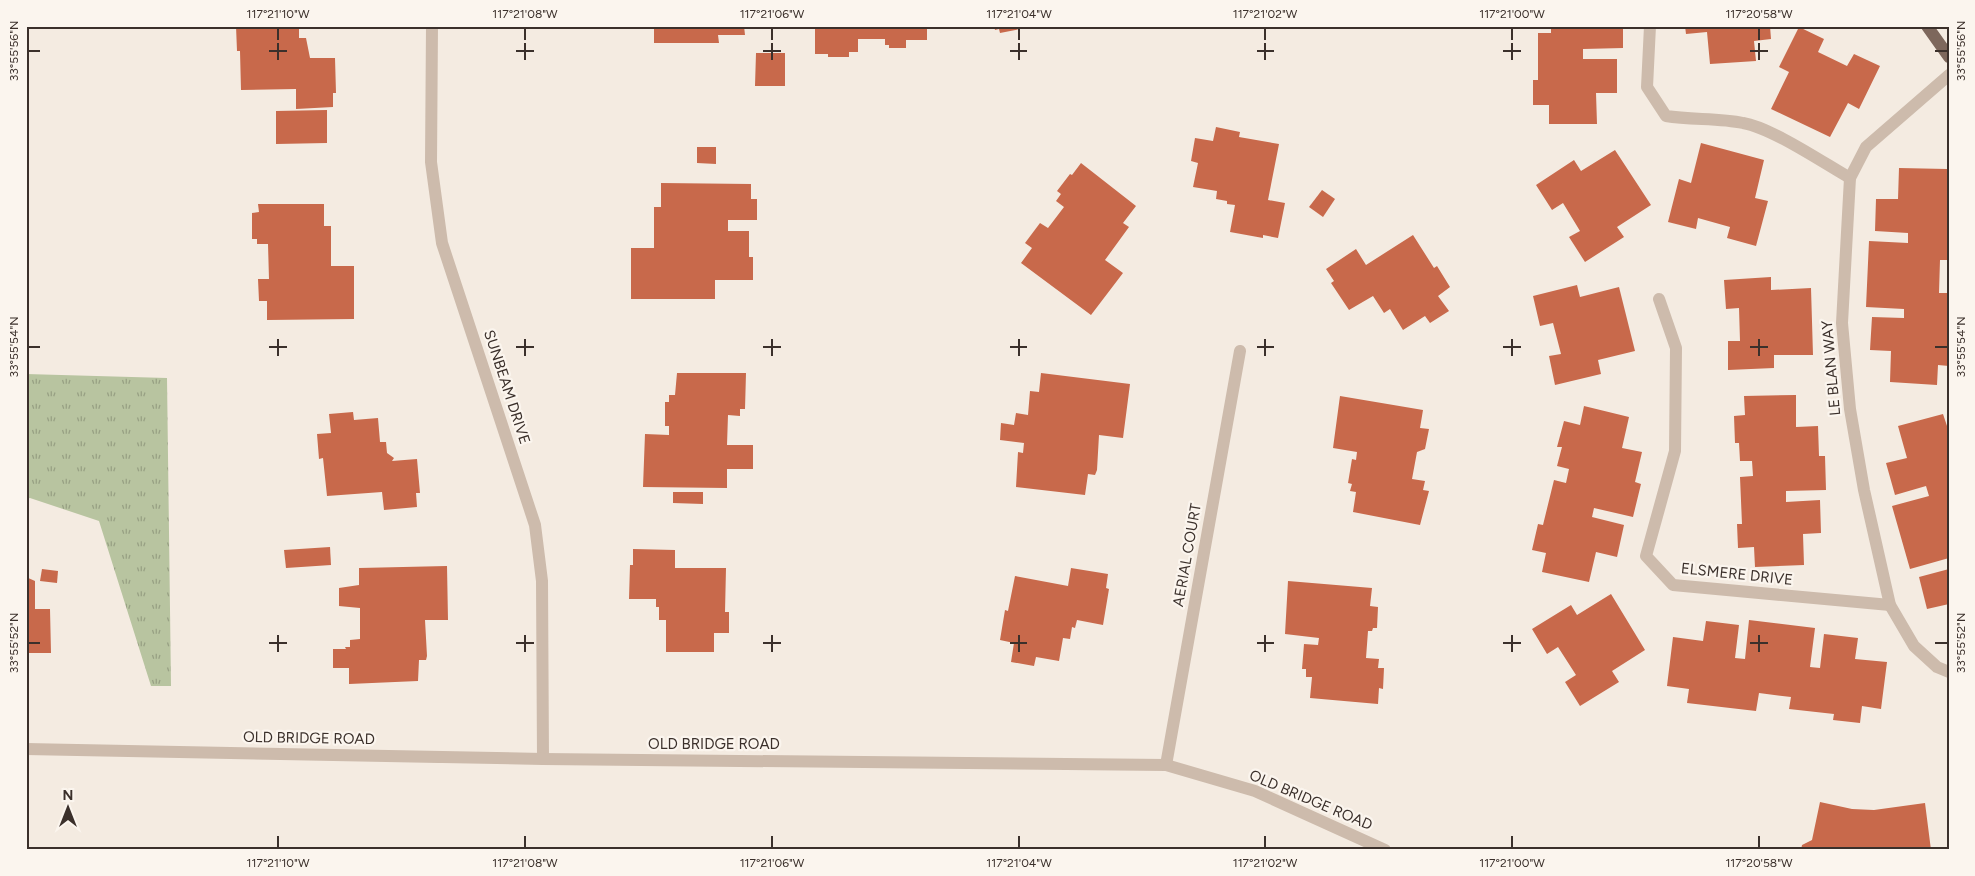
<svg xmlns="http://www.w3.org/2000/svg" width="1975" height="876" font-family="Figtree,sans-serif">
<defs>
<pattern id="grass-tufts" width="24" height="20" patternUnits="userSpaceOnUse" patternTransform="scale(1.25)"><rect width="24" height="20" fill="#b8c4a0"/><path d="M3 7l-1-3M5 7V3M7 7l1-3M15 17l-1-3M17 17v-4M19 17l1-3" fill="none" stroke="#97a083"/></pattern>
</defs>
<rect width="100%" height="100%" fill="#f4ebe1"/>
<path fill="url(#grass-tufts)" d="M26 374 167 378 171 686H151L99 521 30 498 26 499Z"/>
<g fill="#c8694b">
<path d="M236 26H299V38H306L310 58H335L336 93H333V107L296 109V89L241 90 240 51H237Z"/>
<path d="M654 26H744L745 35H718L719 43H654Z"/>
<path d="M815 26H927V40H906V48H889V45H885V39H858V52H849V57H828V54H815Z"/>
<path d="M994 26H1030V27L1000 33 999 29 995 30Z"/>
<path d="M1551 26H1623V48L1583 49V59H1617V93H1596L1597 124H1549V105H1533V80H1538V33H1551Z"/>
<path d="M1685 26H1770L1771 39 1754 41 1756 61 1710 64 1707 32 1686 34Z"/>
<path d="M1799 27 1824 39 1818 52 1847 66 1854 54 1880 66 1859 109 1848 103 1830 137 1771 109 1789 72 1779 67Z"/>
<path d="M756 53H785V86H755Z"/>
<path d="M327 110V143L276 144V111Z"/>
<path d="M1216 127 1240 132 1239 137 1279 144 1268 200 1285 203 1278 238 1263 235V238L1230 232 1235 205 1227 204V201L1216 199 1217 191 1193 187 1198 163 1191 161 1195 138 1213 141Z"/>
<path d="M1701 143 1764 160 1755 198 1768 201 1756 246 1727 238 1730 227 1698 218 1696 229 1668 222 1679 179 1691 183Z"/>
<path d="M697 147H716V164L697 163Z"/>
<path d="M1615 150 1651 205 1617 227 1624 237 1585 262 1569 237 1580 231 1563 203 1552 210 1536 185 1574 160 1581 171Z"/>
<path d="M1081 163 1136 206 1123 223 1129 227 1105 260 1123 273 1091 315 1021 263 1032 248 1025 243 1040 223 1048 228 1064 207 1056 201 1061 194 1057 191 1070 174 1072 175Z"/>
<path d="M1899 168 1947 169 1949 260H1940L1939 293H1949V366L1938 365 1937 385 1890 382 1891 351 1870 350 1872 317 1904 318V309L1866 307 1869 241 1908 243V233L1875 231 1876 199H1898Z"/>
<path d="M661 183 751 184V199H757V220H728V231H749V257H753V280H715V299H631V248H654V207H661Z"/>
<path d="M1322 190 1335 199 1323 217 1309 207Z"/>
<path d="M258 204H324V226H331V266H354V319L267 320V301H259L258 279H269L268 244H257V239H252V213L259 212Z"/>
<path d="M1413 235 1434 268 1437 266 1450 287 1438 296 1449 311 1430 323 1425 316 1403 330 1390 309 1384 313 1373 296 1349 310 1331 283 1334 281 1326 269 1356 249 1366 265Z"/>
<path d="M1771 277V290L1811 288 1813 355H1774V368L1728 370V341H1740L1739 308 1726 309 1724 280Z"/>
<path d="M1577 285 1580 297 1619 287 1635 351 1598 360 1601 374 1555 385 1549 356 1561 354 1553 323 1540 326 1533 296Z"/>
<path d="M677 373H746L745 409H740V416L728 415 727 445H753V469H727V488L643 487 645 434 669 435V426H665V402H669V395H675Z"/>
<path d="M1041 373 1130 384 1123 438 1099 435 1097 470 1095 475 1088 474 1085 495 1016 487 1018 452 1023 453 1024 443 1000 440 1001 423 1014 425 1016 413 1028 415 1030 391 1039 392Z"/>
<path d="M1796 395V427L1818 426 1819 456H1825L1826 490 1786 491V502L1820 500 1821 533 1803 534 1804 565 1755 567 1754 547 1738 548 1737 524H1742L1740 477 1753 476 1752 461H1740L1739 443H1735L1734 416 1745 415 1744 396Z"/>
<path d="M1340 396 1423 410 1420 428 1429 429 1425 449 1417 452 1412 479 1425 481 1423 490 1429 491 1420 525 1353 512 1356 492 1350 491 1352 484 1348 483 1352 459 1356 460 1357 452 1333 448Z"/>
<path d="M1584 406 1629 417 1622 448 1642 452 1635 482 1641 484 1633 517 1594 508 1592 517 1624 525 1617 557 1596 552 1589 582 1542 572 1546 553 1532 550 1538 524 1543 525 1554 480 1566 483 1569 469 1557 466 1562 447H1557L1564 421 1580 425Z"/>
<path d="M353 412 354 420 378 418 380 442H386L387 453 394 458 392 461 417 459 420 493H416L417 507 384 510 382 492 327 496 323 458 319 459 317 434 331 433 329 414Z"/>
<path d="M1943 414 1949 432V558L1910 569 1892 506 1929 496 1926 486 1895 495 1886 463 1907 458 1898 426Z"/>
<path d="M673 492H703V504L673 503Z"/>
<path d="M330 547 331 565 286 568 284 550Z"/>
<path d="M633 549 675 550V568H726L725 612H729V633H714V652H666V620H659V607H656V599H629L630 565H633Z"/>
<path d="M447 566 448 620H425L427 656 426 660H419L418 681 349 684V668H333V649H346L345 647H350V640L360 639V608L339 606V588L359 585V568Z"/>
<path d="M1071 568 1108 574 1106 588 1109 589 1103 625 1077 620 1075 628 1072 627 1070 639 1063 638 1059 661 1036 657 1034 666 1011 662 1014 643 1000 640 1005 610 1008 611 1015 576 1068 586Z"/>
<path d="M42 569 58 571 57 583 40 581Z"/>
<path d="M1949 569V604L1927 609 1919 577Z"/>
<path d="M26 577 35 581V609H50L51 653H26Z"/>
<path d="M1288 581 1372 588 1370 606 1378 607 1377 628H1373L1372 631H1368L1366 658 1379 659 1378 668H1384L1383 689 1379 688 1378 704 1310 698 1312 677H1306V669H1302L1304 644 1318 645 1319 638 1285 634Z"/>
<path d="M1611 594 1645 650 1612 671 1619 682 1580 706 1565 682 1576 675 1558 647 1547 654 1532 629 1571 605 1577 615Z"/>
<path d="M1749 620 1815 628 1810 667 1820 668 1824 634 1858 638 1855 659 1887 662 1881 709 1862 706 1860 723 1833 720 1834 714 1789 709 1791 697 1759 693 1756 711 1687 703 1689 689 1667 686 1673 637 1703 641 1706 621 1739 625 1735 658 1745 659Z"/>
<path d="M1820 802 1852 809 1874 810 1925 803 1931 850H1801L1802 845 1812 840Z"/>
</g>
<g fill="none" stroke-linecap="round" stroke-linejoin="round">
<g stroke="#cdbbac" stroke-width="12">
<path d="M432 26 431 162 442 243 535 525 542 581 543 759"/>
<path d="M1650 26 1647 87 1666 116C1691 120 1720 118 1743 123 1772 128 1822 162 1850 178"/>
<path d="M1949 75 1866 147 1850 178 1842 323 1850 409 1864 490 1890 605 1914 646 1937 667 1949 672"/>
<path d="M1659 299 1676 348 1675 451 1646 556 1673 585 1890 605"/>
<path d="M26 749 543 759 1166 765 1255 791 1385 850"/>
<path d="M1166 765 1240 351"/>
</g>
<path stroke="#7d675c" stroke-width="12" d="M1927 26 1949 57"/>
</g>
<path fill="none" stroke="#3b302b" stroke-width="2" d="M278 28V40M525 28V40M772 28V40M1019 28V40M1265 28V40M1512 28V40M1759 28V40M278 43V60M525 43V60M772 43V60M1019 43V60M1265 43V60M1512 43V60M1759 43V60M28 51H40M269 51H287M516 51H534M763 51H781M1010 51H1027M1257 51H1274M1503 51H1521M1750 51H1768M1935 51H1948M278 339V356M525 339V356M772 339V356M1019 339V356M1265 339V356M1512 339V356M1759 339V356M28 347H40M269 347H287M516 347H534M763 347H781M1010 347H1027M1257 347H1274M1503 347H1521M1750 347H1768M1935 347H1948M278 635V652M525 635V652M772 635V652M1019 635V652M1265 635V652M1512 635V652M1759 635V652M28 643H40M269 643H287M516 643H534M763 643H781M1010 643H1027M1257 643H1274M1503 643H1521M1750 643H1768M1935 643H1948M278 836V848M525 836V848M772 836V848M1019 836V848M1265 836V848M1512 836V848M1759 836V848"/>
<g text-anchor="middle" stroke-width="4.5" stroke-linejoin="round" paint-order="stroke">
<g font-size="15" fill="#3b302b" stroke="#fbf5ee">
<text transform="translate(1831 368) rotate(-95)" y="5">LE BLAN WAY</text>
<text transform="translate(507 387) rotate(72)" y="5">SUNBEAM DRIVE</text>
<text transform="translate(1187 555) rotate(-80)" y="5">AERIAL COURT</text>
<text transform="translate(1737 574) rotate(6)" y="5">ELSMERE DRIVE</text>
<text transform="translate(309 738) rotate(1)" y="5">OLD BRIDGE ROAD</text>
<text x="714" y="749">OLD BRIDGE ROAD</text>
<text transform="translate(1311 800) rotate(23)" y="5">OLD BRIDGE ROAD</text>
</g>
</g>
<rect width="1975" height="876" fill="none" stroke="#fbf5ee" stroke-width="55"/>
<g transform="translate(68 808)" stroke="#fbf5ee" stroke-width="4" paint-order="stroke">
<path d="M0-4L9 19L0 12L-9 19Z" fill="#3b302b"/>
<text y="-8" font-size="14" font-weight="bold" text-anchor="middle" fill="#3b302b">N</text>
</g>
<rect x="28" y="28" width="1920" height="820" fill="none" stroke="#3b302b" stroke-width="2"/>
<g font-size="12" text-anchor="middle" fill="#3b302b">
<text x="278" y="18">117°21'10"W</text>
<text x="525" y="18">117°21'08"W</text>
<text x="772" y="18">117°21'06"W</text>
<text x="1019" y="18">117°21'04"W</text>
<text x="1265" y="18">117°21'02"W</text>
<text x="1512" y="18">117°21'00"W</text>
<text x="1759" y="18">117°20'58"W</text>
<text transform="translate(14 51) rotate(-90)" y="4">33°55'56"N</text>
<text transform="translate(1961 51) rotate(-90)" y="4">33°55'56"N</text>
<text transform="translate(14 347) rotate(-90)" y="4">33°55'54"N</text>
<text transform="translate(1961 347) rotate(-90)" y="4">33°55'54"N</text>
<text transform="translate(14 643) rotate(-90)" y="4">33°55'52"N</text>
<text transform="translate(1961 643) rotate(-90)" y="4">33°55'52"N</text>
<text x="278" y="867">117°21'10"W</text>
<text x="525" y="867">117°21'08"W</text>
<text x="772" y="867">117°21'06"W</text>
<text x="1019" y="867">117°21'04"W</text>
<text x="1265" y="867">117°21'02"W</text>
<text x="1512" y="867">117°21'00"W</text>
<text x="1759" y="867">117°20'58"W</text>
</g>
</svg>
